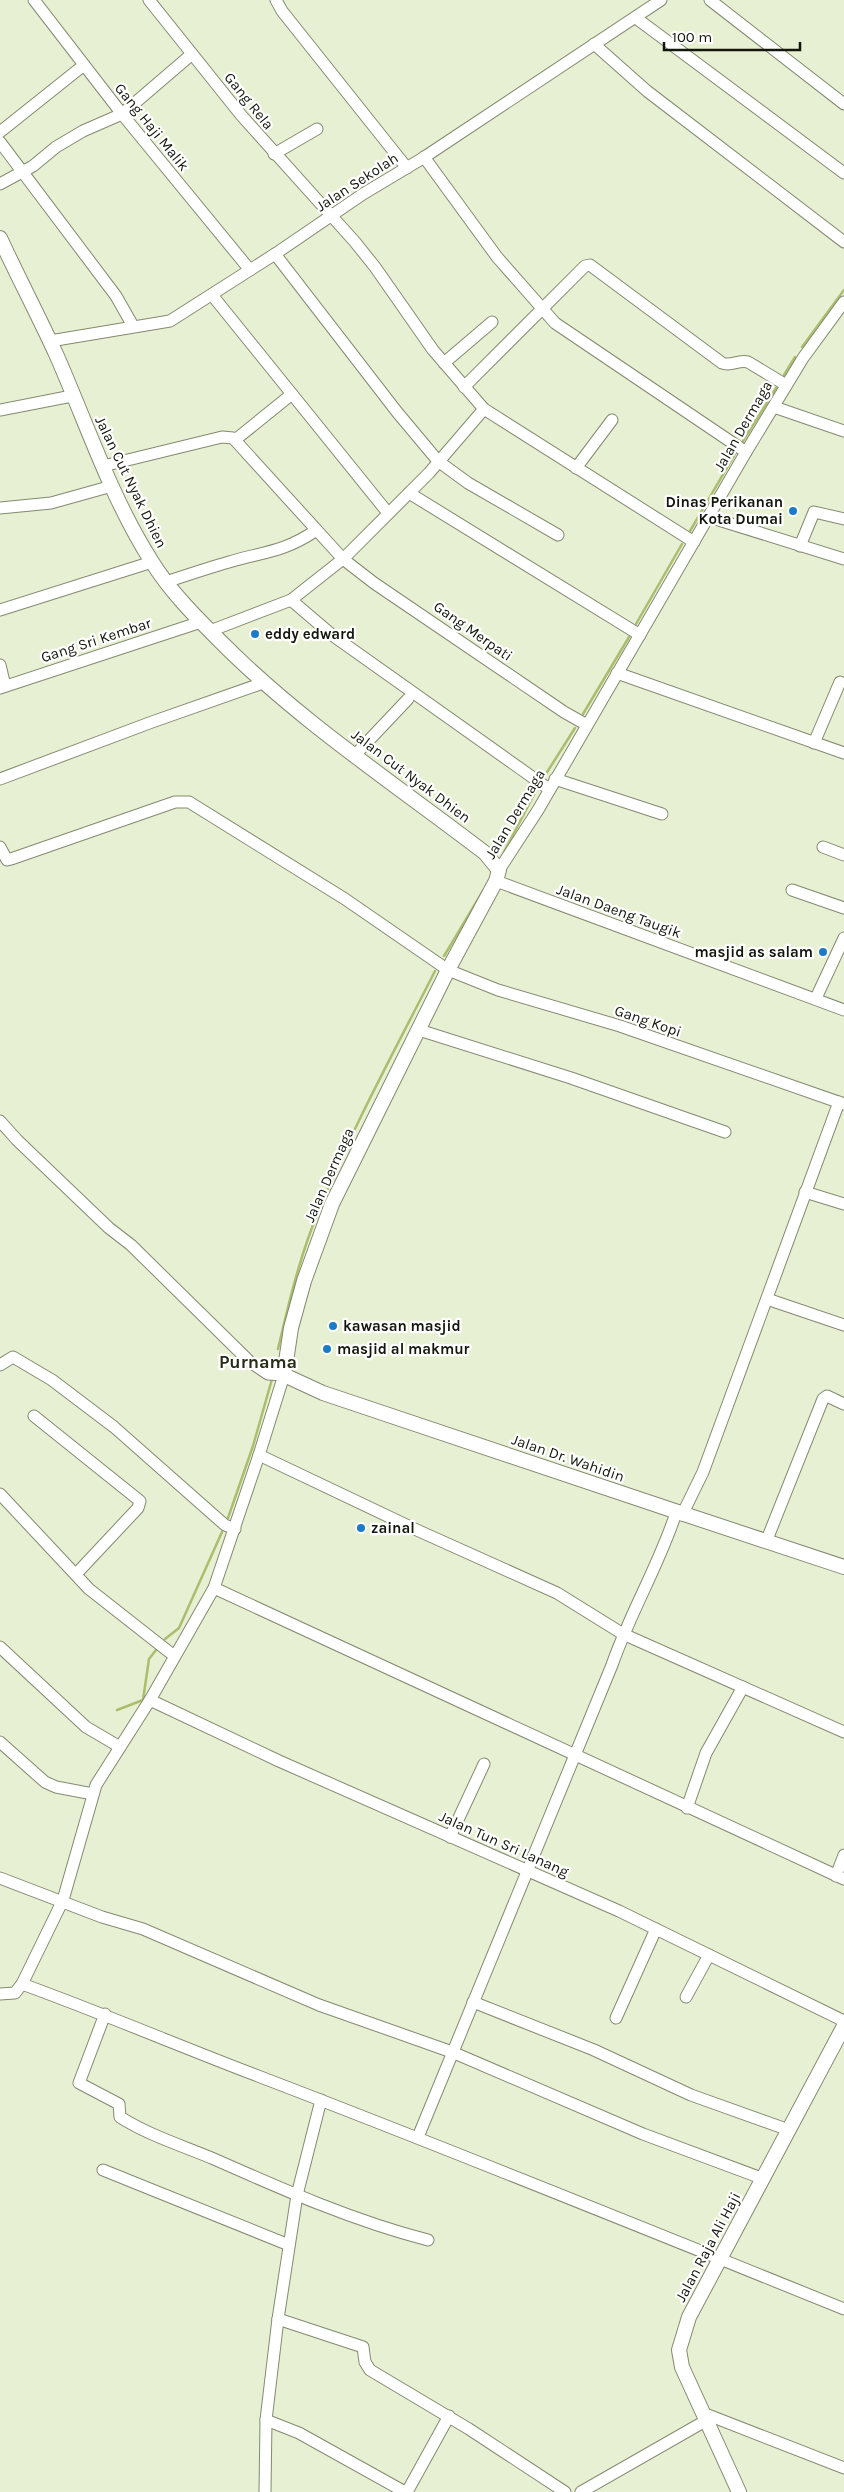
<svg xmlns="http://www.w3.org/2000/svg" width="844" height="2492" font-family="Karla,sans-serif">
<rect width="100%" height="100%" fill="#e8f0d3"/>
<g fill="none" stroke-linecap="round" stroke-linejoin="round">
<g stroke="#abbd6e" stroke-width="2.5">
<path d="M802 347 844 290"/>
<path d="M784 375 795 357"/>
<path d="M743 441 776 388"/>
<path d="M690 531 735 454"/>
<path d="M636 624 682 544"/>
<path d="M583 714 629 637"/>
<path d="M544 777 575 728"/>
<path d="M504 852 537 789"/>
<path d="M444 956 483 891"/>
<path d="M278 1349C289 1302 300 1255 319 1210 352 1128 395 1050 435 971"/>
<path d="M228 1518 253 1446 272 1379"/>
<path d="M165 1639 179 1628 222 1532"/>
<path d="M117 1710 143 1700 149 1659 156 1650"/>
</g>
<defs>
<g id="minor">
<path d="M34 0 122 114 250 270"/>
<path d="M149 0 241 115 355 242 375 267 433 350 484 409 694 542"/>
<path d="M276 0 282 11 407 168"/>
<path d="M710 0 844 104"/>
<path d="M636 18 844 173"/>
<path d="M594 44 647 91 844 242"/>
<path d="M0 132 84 65"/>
<path d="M0 142 116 296 133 326"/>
<path d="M274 154 317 129"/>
<path d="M424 157 497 257 555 323 746 452"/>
<path d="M0 184 33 166 56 147 83 131 122 114 192 54"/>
<path d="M275 254 397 412 438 461 468 483 558 535"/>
<path d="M212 295 388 513"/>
<path d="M50 341 170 321 275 254 363 194 423 158 661 0"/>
<path d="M444 363 492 322"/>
<path d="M464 387 585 266 590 265 722 363C732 367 738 359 748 362L786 385"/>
<path d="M774 407 844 431"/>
<path d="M0 410 72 396"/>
<path d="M235 440 292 394"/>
<path d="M103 466 222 437 233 438 343 559 374 583 564 712 587 725"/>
<path d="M576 468 612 420"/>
<path d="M409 493 640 635"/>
<path d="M0 508 51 503 112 486"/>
<path d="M709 517 844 559"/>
<path d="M800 546 814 512 844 519"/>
<path d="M166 582C187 575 208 568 229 562 263 552 284 552 315 531"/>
<path d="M291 600 332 635 549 789"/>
<path d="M0 610 152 562"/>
<path d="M210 631 291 600 343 559 429 473 484 409"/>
<path d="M0 665 5 686"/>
<path d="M617 673 844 753"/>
<path d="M0 688 201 622"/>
<path d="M814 743 840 682"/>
<path d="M355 755 408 699"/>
<path d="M0 779 152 722 263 683"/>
<path d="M555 779 662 814"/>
<path d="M0 847 7 860 11 859 175 802H189L345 899 448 970 498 990 620 1026 844 1104"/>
<path d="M823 847 844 855"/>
<path d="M499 870 538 810 746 452 803 358 844 302"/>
<path d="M496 881 844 1010"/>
<path d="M792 890 844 908"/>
<path d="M816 998 844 938"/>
<path d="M419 1030 571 1078 725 1132"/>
<path d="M0 1121 17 1140 109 1228 131 1245 250 1362 268 1374 284 1375 259 1455 214 1588 150 1700 96 1785 63 1900 22 1984 15 1993 0 1994"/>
<path d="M805 1192 844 1204"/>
<path d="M767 1299 844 1325"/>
<path d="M0 1365 13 1357 52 1380 114 1427 225 1525 235 1529"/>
<path d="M34 1416 140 1501 138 1508 77 1573"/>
<path d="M259 1455 419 1531 557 1593 623 1634 844 1732"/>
<path d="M0 1494 89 1589 173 1655"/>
<path d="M682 1515 703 1472 839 1102"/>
<path d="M766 1542 823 1399 827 1396 844 1404"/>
<path d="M214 1588 844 1879"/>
<path d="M0 1647 86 1727 120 1747"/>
<path d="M150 1700 279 1761 619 1911 844 2021"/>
<path d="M0 1742 45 1782 56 1787 93 1794"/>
<path d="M687 1808 706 1753 743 1687"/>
<path d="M450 1837 484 1764"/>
<path d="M836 1876 844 1855"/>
<path d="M0 1878 102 1917 143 1929 319 2005 452 2052 643 2134 764 2179"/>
<path d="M22 1984C102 2013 179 2046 258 2076 454 2151 649 2230 844 2309"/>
<path d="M686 1997 709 1955"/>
<path d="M473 2002 594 2050 691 2095 789 2130"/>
<path d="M105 2014 79 2083 119 2104 120 2117C148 2135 183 2146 214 2159 284 2190 354 2221 428 2240"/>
<path d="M616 2018 656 1929"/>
<path d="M418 2137 612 1665C630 1613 659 1565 676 1513"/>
<path d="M103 2170 289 2245"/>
<path d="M278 2319 363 2347 365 2362 370 2370 469 2429 565 2492"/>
<path d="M703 2413 844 2468"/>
<path d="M266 2420 299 2433 405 2492"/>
<path d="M265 2492 266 2420 278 2319 297 2195 321 2100"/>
<path d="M407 2492 449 2416"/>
<path d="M581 2492 707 2420"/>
</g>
<g id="major">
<path d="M0 238C18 277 38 315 56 354 87 424 111 498 152 562 170 591 194 615 218 639 298 720 395 784 485 853L499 870 496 881 448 970 332 1204 304 1281 291 1328 284 1375 323 1393C496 1451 670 1510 844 1567"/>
<path d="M739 2492 682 2367 679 2350 689 2317 844 2026"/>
</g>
</defs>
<use href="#minor" stroke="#838a70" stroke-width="13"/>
<use href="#major" stroke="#838a70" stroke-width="16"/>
<use href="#minor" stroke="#fff" stroke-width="11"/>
<use href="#major" stroke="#fff" stroke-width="14"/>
</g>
<g fill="#1a7cc8" stroke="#fff" stroke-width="2">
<circle cx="793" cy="511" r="5"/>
<circle cx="255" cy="634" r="5"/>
<circle cx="823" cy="952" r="5"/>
<circle cx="333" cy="1326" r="5"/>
<circle cx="327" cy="1349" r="5"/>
<circle cx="361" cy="1528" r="5"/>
</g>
<g text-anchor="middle" stroke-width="4.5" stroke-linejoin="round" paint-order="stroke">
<g font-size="15" fill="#13160b" stroke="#fff">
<text transform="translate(249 101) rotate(51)" y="5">Gang Rela</text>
<text transform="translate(152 127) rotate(51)" y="5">Gang Haji Malik</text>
<text transform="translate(357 182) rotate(-33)" y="5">Jalan Sekolah</text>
<text transform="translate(743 426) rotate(-60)" y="5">Jalan Dermaga</text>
<text transform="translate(131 482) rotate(64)" y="5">Jalan Cut Nyak Dhien</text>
<text transform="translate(473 631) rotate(35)" y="5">Gang Merpati</text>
<text transform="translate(96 640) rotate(-18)" y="5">Gang Sri Kembar</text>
<text transform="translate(411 776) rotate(37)" y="5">Jalan Cut Nyak Dhien</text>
<text transform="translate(515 814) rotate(-59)" y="5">Jalan Dermaga</text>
<text transform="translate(619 911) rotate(20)" y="5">Jalan Daeng Taugik</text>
<text transform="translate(648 1021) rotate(19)" y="5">Gang Kopi</text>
<text transform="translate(329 1175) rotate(-66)" y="5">Jalan Dermaga</text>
<text transform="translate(568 1458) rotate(19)" y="5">Jalan Dr. Wahidin</text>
<text transform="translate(504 1844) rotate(24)" y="5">Jalan Tun Sri Lanang</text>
<text transform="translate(708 2247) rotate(-62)" y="5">Jalan Raja Ali Haji</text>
</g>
<g font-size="15" font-weight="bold" fill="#13160b" stroke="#fff" text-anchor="start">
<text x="783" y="507" text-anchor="end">Dinas Perikanan<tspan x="783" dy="17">Kota Dumai</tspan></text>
<text x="265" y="639">eddy edward</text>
<text x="813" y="957" text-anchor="end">masjid as salam</text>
<text x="343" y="1331">kawasan masjid</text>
<text x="337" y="1354">masjid al makmur</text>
<text x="371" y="1533">zainal</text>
</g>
<g font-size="18" font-weight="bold" fill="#272c16" stroke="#fff">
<text x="258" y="1368">Purnama</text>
</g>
</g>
<path d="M664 42v8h136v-8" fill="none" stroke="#13160b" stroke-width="2.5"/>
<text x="672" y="42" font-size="15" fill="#13160b" stroke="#ffffff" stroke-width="4" paint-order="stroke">100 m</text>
</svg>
